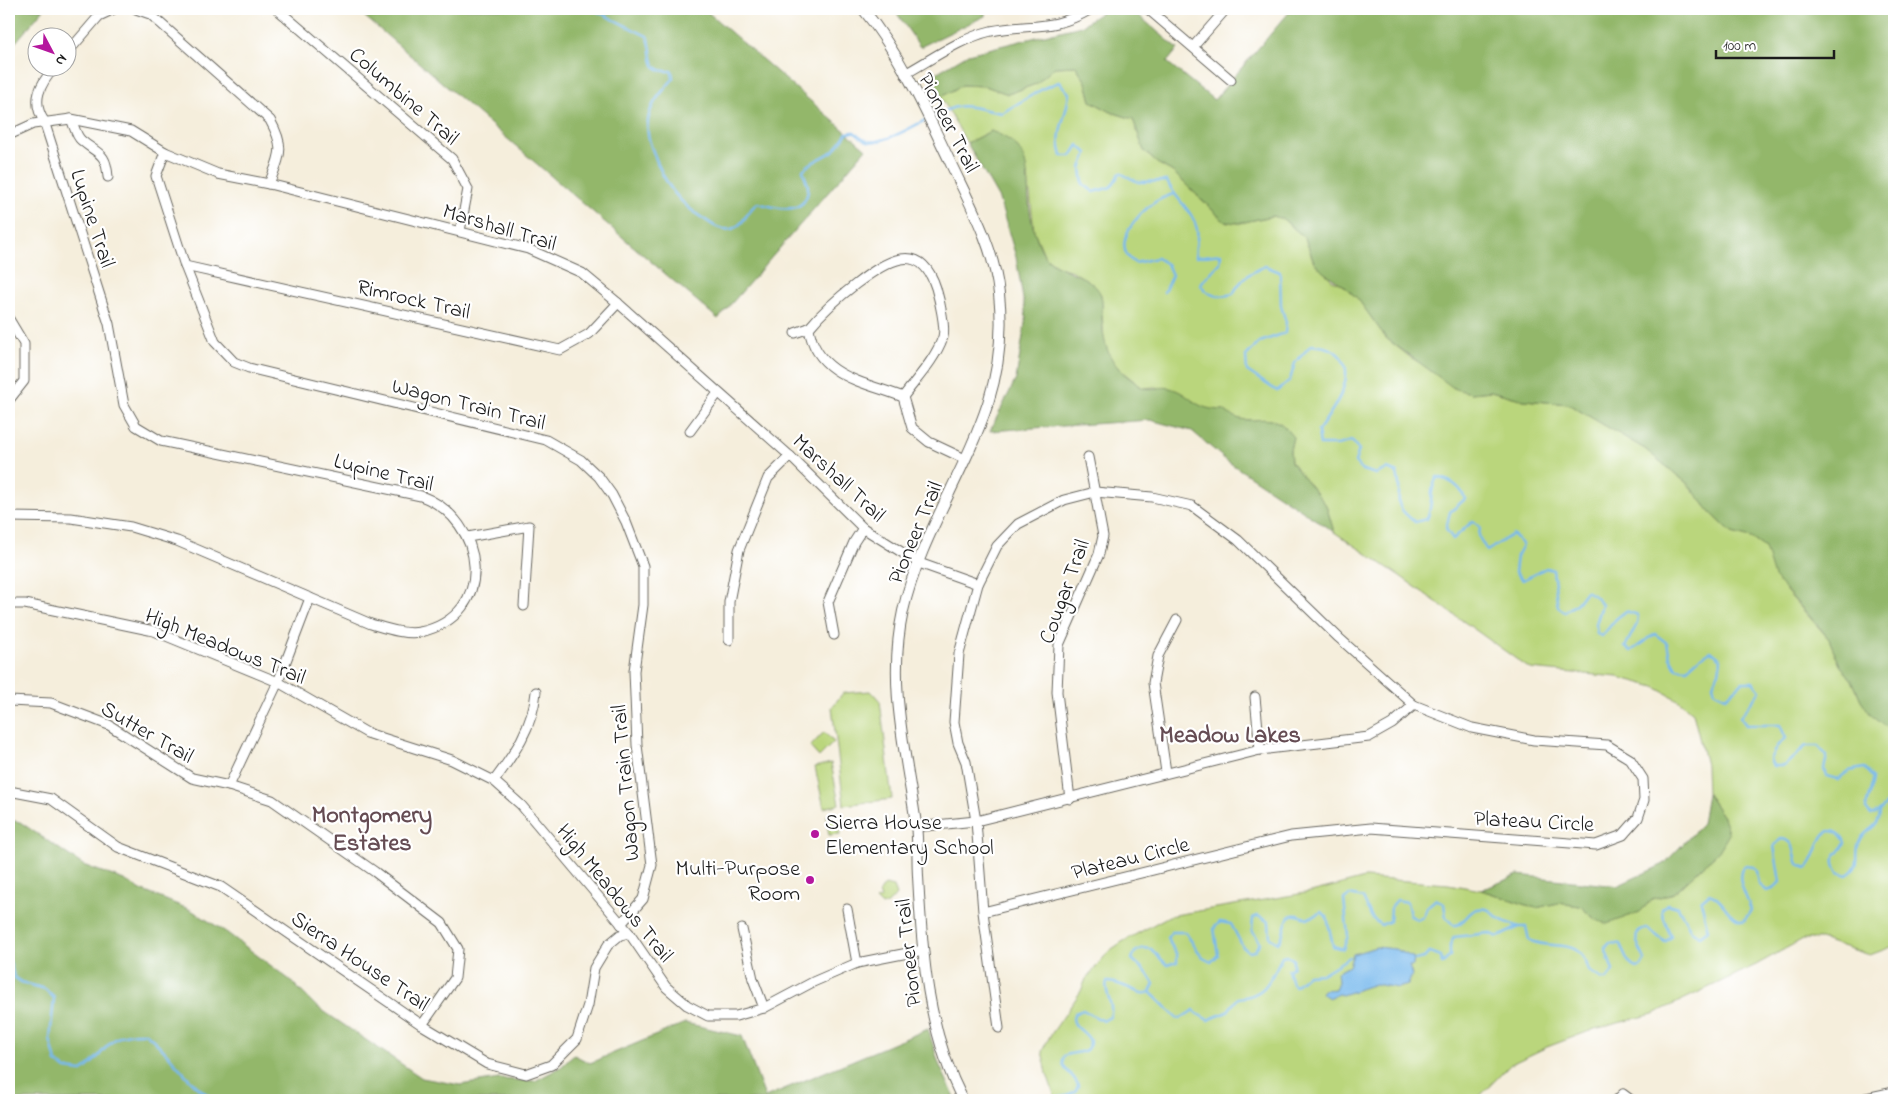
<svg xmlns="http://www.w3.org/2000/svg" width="1903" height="1109" font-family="'Indie Flower',sans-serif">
<rect width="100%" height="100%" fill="#fff"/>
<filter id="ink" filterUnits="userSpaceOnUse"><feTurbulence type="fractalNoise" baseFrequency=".02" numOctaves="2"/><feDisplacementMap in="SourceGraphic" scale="10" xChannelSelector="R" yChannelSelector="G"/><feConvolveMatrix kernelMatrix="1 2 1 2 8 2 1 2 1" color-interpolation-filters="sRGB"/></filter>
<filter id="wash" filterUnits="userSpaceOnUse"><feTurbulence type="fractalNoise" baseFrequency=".0096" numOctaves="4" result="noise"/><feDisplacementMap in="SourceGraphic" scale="20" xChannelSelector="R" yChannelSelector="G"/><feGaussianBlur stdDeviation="1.12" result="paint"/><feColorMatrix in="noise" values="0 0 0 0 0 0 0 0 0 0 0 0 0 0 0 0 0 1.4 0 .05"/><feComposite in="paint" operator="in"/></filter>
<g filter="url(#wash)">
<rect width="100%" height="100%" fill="#f5eedc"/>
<g fill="#bad67b" stroke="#6b794c">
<path d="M1076 66 1086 82 1091 101 1111 112 1133 119 1144 151 1157 163 1173 172 1225 222 1240 223 1272 216 1283 219 1305 238 1314 262 1332 280 1343 285 1358 299 1386 338 1410 357 1471 393 1491 391 1524 400 1568 404 1645 449 1688 484 1711 513 1732 533 1751 538 1765 548 1786 591 1829 639 1840 665 1852 680 1861 700 1885 726H1894V946L1870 955 1820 939H1803L1756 965 1653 1014 1595 1029 1547 1047 1511 1064 1476 1100H1056L1047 1074 1042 1051 1050 1036 1081 991 1086 979 1109 951 1122 942 1169 916 1311 892 1365 878 1448 884 1481 890 1536 908 1558 903 1580 906 1596 920 1640 912 1652 899 1674 893 1719 851 1723 817 1707 794 1706 765 1693 713 1678 700 1655 687 1618 677 1530 669 1400 576 1334 532 1326 505 1291 462 1290 450 1293 437 1272 421 1234 419 1224 410H1211L1198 406 1181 393 1155 387 1143 388 1120 370 1110 359 1104 344 1101 295 1093 285 1073 271 1059 267 1045 257 1034 231 1028 176 991 131 967 143 941 97 962 85 985 86 1008 94 1036 84 1055 67Z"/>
<path d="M871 691 880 701 892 799 844 805 832 707 843 693Z"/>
<path d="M824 732 834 742 819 757 810 747Z"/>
<path d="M831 763 839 804 824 808 815 767Z"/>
<path d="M837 815 840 834 829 835 826 816Z"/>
<path d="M885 885 893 887 896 895 888 904 882 906 876 900 881 898 879 893Z"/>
</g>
<g fill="#93b76b" stroke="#586a44">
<path d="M9 9H44L9 50Z"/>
<path d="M356 9H704L866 149 718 319Z"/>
<path d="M894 9H985V16L920 47Z"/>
<path d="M1106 9H1131L1178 49 1167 62 1214 100 1292 9H1894V726H1885L1871 715 1861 700 1852 680 1840 665 1829 639 1820 628 1774 577 1765 548 1751 538 1732 533 1711 513 1688 484 1645 449 1568 404 1524 400 1491 391 1471 393 1455 389 1386 338 1358 299 1343 285 1323 272 1314 262 1305 238 1283 219 1272 216 1240 223 1225 222 1173 172 1157 163 1144 151 1133 119 1111 112 1091 101 1086 82 1076 66 1055 67 1036 84 1008 94 985 86 962 85 941 97 931 76 968 54 1081 26Z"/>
<path d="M991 131C1035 147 1025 173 1030 211 1032 225 1036 238 1042 251 1053 274 1090 270 1101 295 1103 301 1102 311 1102 318 1103 343 1108 361 1128 377 1133 380 1139 387 1144 388 1152 390 1162 386 1170 388 1194 395 1192 410 1224 410 1246 429 1259 413 1280 423 1285 426 1289 433 1293 437L1290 450 1291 462 1326 505 1334 532 1227 461 1192 431 1150 420 990 431 1016 379 1026 317 1016 257 999 199 967 143Z"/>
<path d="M1707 794 1723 817 1729 834 1719 851 1674 893 1652 899 1640 912 1607 924 1596 920 1580 906 1558 903 1536 908 1481 890 1518 875 1617 886 1664 864 1702 824Z"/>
<path d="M9 820 20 822 83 865 124 880 143 891 191 910 226 932 290 980 316 1006 422 1078 460 1085 499 1079 535 1081 561 1067 574 1055 590 1063 685 1023 742 1036 765 1097 928 1029 939 1064 956 1100H9Z"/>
</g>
<path fill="#78b9ed" stroke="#4a6a84" d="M1376 947 1395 949 1414 958 1413 966H1409L1412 975 1408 985 1398 988 1375 984 1342 995 1338 994 1329 998 1321 993 1323 990 1335 989 1338 982 1337 972 1349 966 1353 954Z"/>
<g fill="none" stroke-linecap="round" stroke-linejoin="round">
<g stroke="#78b9ed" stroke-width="2.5">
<path d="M592 9 647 36C656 52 644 73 672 71L673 79C662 92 650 103 648 121 646 133 650 144 654 154 665 185 679 204 707 221 714 226 722 231 732 229 745 225 747 209 758 203 775 208 805 217 808 190 809 183 804 177 803 170 812 160 825 158 834 150 840 145 842 138 847 133L854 132C858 135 863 139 868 141 882 145 914 126 927 119"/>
<path d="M932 117C965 99 968 108 1002 113L1044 88 1059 82 1069 93C1067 118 1054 131 1062 156H1071L1078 145 1087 153 1081 168 1083 184 1094 192 1111 187 1120 173 1138 182 1167 181C1174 198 1193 210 1197 229 1199 238 1194 247 1196 257L1221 254 1220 263 1200 284C1210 297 1217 298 1233 294 1241 279 1249 273 1265 266L1280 272 1281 306 1286 322 1285 333 1260 342 1246 356 1247 371 1277 391 1290 380 1295 363 1311 345C1317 346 1326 346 1331 349 1365 368 1333 410 1318 431L1320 445H1338L1352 441 1359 450 1355 462 1362 470 1376 474 1387 469 1397 473C1405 499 1387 501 1415 522L1427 519C1434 502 1428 493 1437 477 1450 480 1461 486 1465 499L1450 512 1446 529 1453 539 1473 521 1480 527 1479 537 1487 551 1513 534 1523 545 1517 556 1515 572 1523 580 1546 568 1553 570 1558 607 1565 612 1577 603 1586 591 1596 597 1602 605 1596 624 1597 634 1602 636 1616 619 1626 611 1638 615 1637 624 1625 647 1631 651 1655 634 1667 643 1670 657 1676 668 1687 669 1699 658 1711 651 1721 659 1719 672 1713 684 1715 692 1726 697 1743 682H1753L1760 691 1740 717 1746 725H1780L1786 738 1777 746 1770 759 1773 766H1784L1806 746H1818L1827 756 1824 769 1826 776 1838 779 1849 771 1864 768 1873 778C1872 789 1867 798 1866 809L1871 815 1880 811 1894 795"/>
<path d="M1164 292 1172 275 1167 264 1157 258 1135 263C1109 246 1137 214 1155 202 1160 199 1167 196 1173 194"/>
<path d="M9 959 14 977 21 982 45 989 54 998 50 1039 56 1062 66 1069 82 1071C109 1053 104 1032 145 1033 172 1053 186 1084 216 1100"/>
<path d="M1415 960 1424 958 1430 952 1441 956 1442 964 1450 956V945L1454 937 1489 933 1498 937 1519 927H1526L1529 940C1554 952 1579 934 1589 971L1602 979H1607L1613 971 1605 948 1610 943 1620 944 1628 961 1636 968 1641 967 1645 960C1642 950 1626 932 1647 928L1665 942 1671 937 1662 913V909L1667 904 1678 907 1691 931 1700 936 1708 930 1701 901 1709 894C1724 898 1728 920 1744 921L1751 910C1747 896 1734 878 1744 866L1754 867 1757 871 1759 884 1767 891 1773 889 1780 882 1774 846 1781 839C1797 840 1793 854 1798 864L1807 868C1819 858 1818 822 1838 833 1842 836 1844 838 1845 843 1840 855 1827 857 1838 872L1847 875C1863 865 1854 855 1859 843 1864 828 1879 831 1880 811"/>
<path d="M1150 992 1177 1018H1181L1194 1010 1196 1013 1208 1020 1227 1012 1238 998C1267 996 1270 979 1282 957L1287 956 1293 959V967L1288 970 1292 984 1295 986 1308 975 1322 974 1350 957"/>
<path d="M1018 1100C1037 1097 1058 1102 1075 1092L1078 1086C1076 1074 1058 1070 1064 1056 1071 1052 1082 1054 1087 1049 1100 1034 1065 1029 1075 1013L1083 1010 1103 1021 1110 1017C1115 1003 1103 993 1107 982 1123 981 1140 998 1150 992L1154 984 1147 973 1132 959 1135 952 1143 948 1151 949 1167 965 1177 962V955L1167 938 1172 932H1185L1203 958 1211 962 1218 955 1214 928 1220 922 1231 924 1243 947 1249 952 1254 951 1260 943 1252 930 1253 918 1258 916 1269 922 1270 938 1278 943C1289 932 1280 904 1307 919L1322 912 1327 917 1333 946 1343 949 1348 936 1344 899 1350 895 1363 898 1372 918 1381 925 1390 921 1391 907 1397 900 1407 902 1410 915 1417 920 1423 917 1427 907 1436 899 1444 904 1446 917 1453 925C1466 927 1467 905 1486 909 1492 910 1493 915 1498 918 1504 922 1512 924 1519 927"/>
</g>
</g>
</g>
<g filter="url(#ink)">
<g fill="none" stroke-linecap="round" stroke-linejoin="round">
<defs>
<g id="minor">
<path d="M136 9 150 14 270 120C286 149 280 155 269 184"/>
<path d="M277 9 452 159 468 189 460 231"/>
<path d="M1148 9 1231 80"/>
<path d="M1193 47 1226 9"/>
<path d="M68 52 99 16 114 9"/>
<path d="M905 74C932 59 961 38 991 31 1031 23 1052 32 1091 9"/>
<path d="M71 119C74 125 76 136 81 140 98 155 106 151 108 177"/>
<path d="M9 135 33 124 71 119 131 131 165 152 218 174 269 184 528 249 582 273 618 303 790 456 863 528 919 563 978 584"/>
<path d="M165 152 156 176 185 266 215 342 234 362 249 368 546 440 581 460 599 477 612 495 626 522 643 566V605L634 671 637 745 652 865 643 899 621 924"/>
<path d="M185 266 560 350 589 334 618 303"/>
<path d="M9 319 24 344V381L9 400"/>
<path d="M795 333 809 328"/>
<path d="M903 397C864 382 816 376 809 328 823 311 839 297 856 284 885 262 920 238 936 288 939 298 946 328 943 337 935 360 917 378 903 397L912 428 929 442 965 459"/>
<path d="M690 431 718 393"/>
<path d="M9 517 71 518 131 527 177 541 371 624C385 628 405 635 420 632 498 615 486 520 421 496L161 441 136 426 124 405 109 324 44 121C31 101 40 84 54 68"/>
<path d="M468 537 529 526 524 606"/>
<path d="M9 604H25L154 631 278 682 367 733 452 760 494 781 521 805 629 933 666 987 687 1005 708 1016H736L764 1008 813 982 857 963 923 950"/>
<path d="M834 635 828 602 854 542 863 528"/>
<path d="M729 640V602L739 550 768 478 790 456"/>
<path d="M1255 697 1260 750"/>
<path d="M9 701 51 703 109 725 192 778 229 786 272 800 375 872 442 923 458 949 455 978 422 1025"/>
<path d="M1166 772 1153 683 1158 656 1177 620"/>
<path d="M494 781C514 754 533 727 536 692"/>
<path d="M229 786 278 682 310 598"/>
<path d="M9 791 51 799 118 847 221 887 422 1025 487 1064 526 1074 551 1065 577 1039 588 1005 594 968 608 945 620 935 629 933"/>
<path d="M1070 799 1057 692 1059 645 1099 554 1103 536 1088 457"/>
<path d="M916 827 976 821 1260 750 1369 737 1392 724 1414 705"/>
<path d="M847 909 857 963"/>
<path d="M983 912 1291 836 1371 828 1596 845 1623 835 1638 818 1644 800 1643 779 1630 759 1607 745 1534 740 1472 728 1414 705 1339 638 1238 540 1192 506 1152 497 1095 492 1064 500 1018 524 997 546 978 584 959 654 954 722 958 743 966 762 976 821 983 912 999 1028"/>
<path d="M742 929 753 979 764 1008"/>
<path d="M1617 1100 1623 1094 1631 1100"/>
<path d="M1857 1100 1894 1092"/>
</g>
<path id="major" d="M863 9C900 54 926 111 951 164 971 206 994 247 999 294 1003 330 999 368 988 403 965 473 919 539 903 611 887 683 906 753 916 824 918 841 917 858 918 876 922 954 927 1030 963 1100"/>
</defs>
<use href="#minor" stroke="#68665f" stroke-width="11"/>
<use href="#major" stroke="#68665f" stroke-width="12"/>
<use href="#minor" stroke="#fff" stroke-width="9"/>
<use href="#major" stroke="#fff" stroke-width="10"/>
</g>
</g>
<g fill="#b5179e" stroke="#fff" stroke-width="2">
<circle cx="815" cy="834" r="5"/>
<circle cx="810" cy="880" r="5"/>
</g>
<g text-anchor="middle" stroke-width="4.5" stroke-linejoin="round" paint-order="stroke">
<g font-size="22" fill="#1c1c1c" stroke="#fff">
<text transform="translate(405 95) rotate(41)" y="8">Columbine Trail</text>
<text transform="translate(950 122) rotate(63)" y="8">Pioneer Trail</text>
<text transform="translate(94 218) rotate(72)" y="8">Lupine Trail</text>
<text transform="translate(500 226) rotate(17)" y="8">Marshall Trail</text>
<text transform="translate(414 298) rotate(13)" y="8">Rimrock Trail</text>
<text transform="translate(469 403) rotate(14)" y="8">Wagon Train Trail</text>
<text transform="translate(384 471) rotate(14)" y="8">Lupine Trail</text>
<text transform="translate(840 477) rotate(43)" y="8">Marshall Trail</text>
<text transform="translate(914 532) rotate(-67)" y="8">Pioneer Trail</text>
<text transform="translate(1063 591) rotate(-70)" y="8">Cougar Trail</text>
<text transform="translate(226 645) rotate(22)" y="8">High Meadows Trail</text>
<text transform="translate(148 731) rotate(30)" y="8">Sutter Trail</text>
<text transform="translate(624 783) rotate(-95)" y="8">Wagon Train Trail</text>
<text transform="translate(1534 820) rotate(3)" y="8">Plateau Circle</text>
<text transform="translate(1130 857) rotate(-14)" y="8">Plateau Circle</text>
<text transform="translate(616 892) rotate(51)" y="8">High Meadows Trail</text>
<text transform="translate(907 953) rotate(-96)" y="8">Pioneer Trail</text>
<text transform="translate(361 960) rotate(34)" y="8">Sierra House Trail</text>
</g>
<g font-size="22" fill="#1c1c1c" stroke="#fff" text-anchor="start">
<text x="825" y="829">Sierra House<tspan x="825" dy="25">Elementary School</tspan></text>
<text x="800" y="875" text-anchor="end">Multi-Purpose<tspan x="800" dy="25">Room</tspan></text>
</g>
<g font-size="24" font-weight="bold" fill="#654c53" stroke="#fff">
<text x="1230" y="742">Meadow Lakes</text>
<text x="372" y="822">Montgomery<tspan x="372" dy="28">Estates</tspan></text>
</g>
</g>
<rect width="1903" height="1109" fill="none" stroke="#fff" stroke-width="30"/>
<g transform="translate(52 52) rotate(131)"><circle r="24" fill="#ffffff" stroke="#a4a4a4"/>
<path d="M0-4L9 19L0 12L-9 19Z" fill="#b5179e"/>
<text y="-8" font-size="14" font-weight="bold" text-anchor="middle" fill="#1c1c1c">N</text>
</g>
<path d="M1716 50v8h118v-8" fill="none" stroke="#1c1c1c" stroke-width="2.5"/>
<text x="1723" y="50" font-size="15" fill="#1c1c1c" stroke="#ffffff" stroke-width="4" paint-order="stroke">100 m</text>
</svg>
